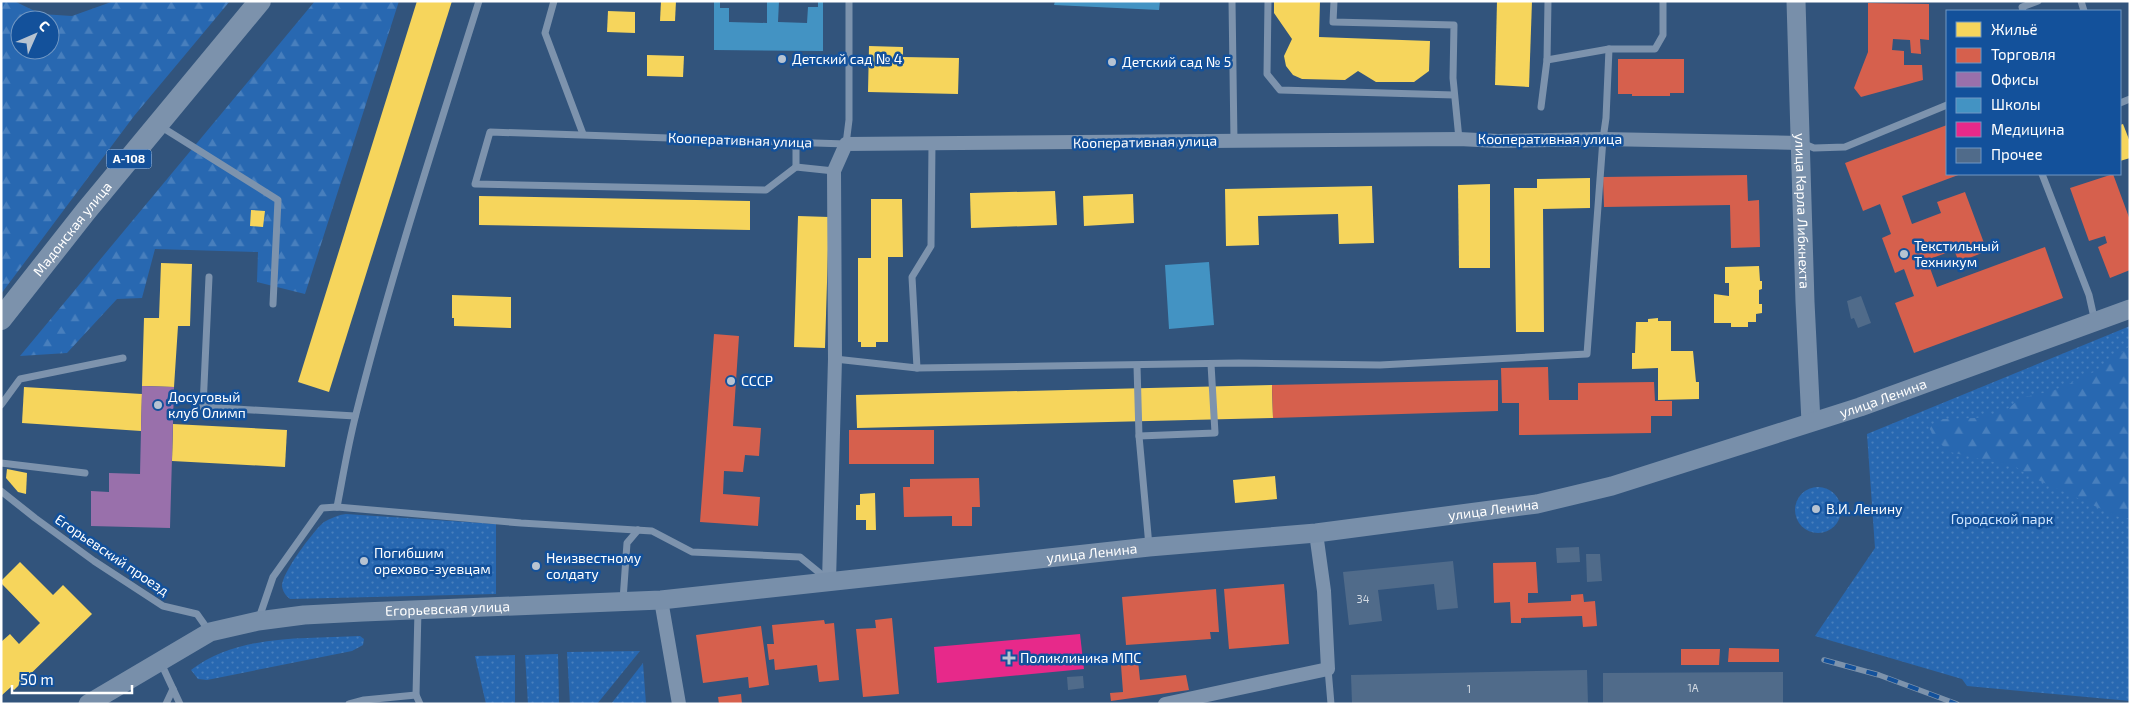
<svg xmlns="http://www.w3.org/2000/svg" width="2131" height="705" font-family="'Exo 2',sans-serif">
<defs>
<pattern id="grass-dots" width="8" height="8" patternUnits="userSpaceOnUse" patternTransform="scale(1.25)"><rect width="8" height="8" fill="#2868b1"/><path d="M2 2h.1M6 6h.1" fill="none" stroke="#487fbd" stroke-width="1.8" stroke-linecap="round"/></pattern>
<pattern id="forest-firs" width="22" height="20" patternUnits="userSpaceOnUse" patternTransform="scale(1.25)"><rect width="22" height="20" fill="#2868b1"/><path d="M5 1l3.5 6h-7zM16 11l3.5 6h-7z" fill="#487fbd"/></pattern>
</defs>
<rect width="100%" height="100%" fill="#32547c"/>
<g fill="url(#grass-dots)">
<path d="M2130 326V701L1967 686 1962 679 1815 636 1875 548 1867 434Z"/>
<circle cx="1818" cy="510" r="23"/>
<path d="M346 514 496 524V594L290 599C286 596 283 592 282 586 281 574 314 530 324 522 331 518 338 515 346 514Z"/>
<path d="M360 636 364 639 363 645 352 651 207 680 198 679 191 670C239 634 303 639 360 636Z"/>
<path d="M640 651 597 704H570L567 652Z"/>
<path d="M558 654 559 704H528L525 655Z"/>
<path d="M515 655V704H486L475 656Z"/>
<path d="M643 663 646 704H611Z"/>
</g>
<g fill="url(#forest-firs)" fill-rule="evenodd">
<path d="M1 1H14L41 14 72 16 114 1H230L134 116 1 294ZM20 20H50V50H20Z"/>
<path d="M315 1H399L305 294 257 282 258 252 155 249 142 298 117 299 67 353 20 356Z"/>
<path d="M2130 346V518H2121L2029 476 2016 467 1950 452 1937 441 1928 426 1943 419 1977 418 1994 414 2009 408 2020 398 2052 391 2067 385 2098 370Z"/>
</g>
<g fill="#f6d55c">
<path d="M417 1H452L329 392 298 382Z"/>
<path d="M661 1H676L675 21H660Z"/>
<path d="M1274 1H1320L1319 37 1430 41 1429 71 1414 82H1376L1358 71 1345 80 1302 79 1293 75 1286 66 1284 56 1292 39 1274 13Z"/>
<path d="M1497 1H1532L1529 87 1495 85Z"/>
<path d="M608 11 635 12V33L607 32Z"/>
<path d="M869 46 903 47V57L959 58 958 94 868 92Z"/>
<path d="M647 55 684 56 683 77 647 76Z"/>
<path d="M2123 124 2130 142V158L2120 161V125Z"/>
<path d="M1590 178V208L1543 209 1544 332H1516L1514 188H1537V179Z"/>
<path d="M1490 184V268H1459L1458 185Z"/>
<path d="M1372 186 1374 243 1339 244 1338 214 1258 216 1259 245 1226 246 1225 189Z"/>
<path d="M1055 191 1057 225 971 228 970 193Z"/>
<path d="M1133 194 1134 223 1084 226 1083 196Z"/>
<path d="M479 196 750 201V230L479 225Z"/>
<path d="M871 199H902L903 257H888V342H876V347H861V342H858V258H871Z"/>
<path d="M251 210 265 211 263 227 250 226Z"/>
<path d="M798 216 829 217 825 348 794 347Z"/>
<path d="M161 263 192 264 190 326H178L174 387 142 386 144 318H159Z"/>
<path d="M1759 266 1760 281H1762V289L1759 290V304H1762V313L1756 314V322H1748V327H1731V323H1714V294L1729 296V283H1725V267Z"/>
<path d="M452 295 511 297V328L454 326V318H452Z"/>
<path d="M1658 318V321H1671V351H1693L1696 382H1699V399L1658 400V368L1632 369V353H1635L1636 322H1648V319Z"/>
<path d="M1272 385 1273 418 857 428 856 395Z"/>
<path d="M24 387 142 394 141 431 22 423Z"/>
<path d="M173 424 287 430 285 467 172 461Z"/>
<path d="M7 469 27 473 26 494 18 492 6 478Z"/>
<path d="M1275 476 1277 499 1235 503 1233 480Z"/>
<path d="M875 493 876 530H866V520H856V505H860V494Z"/>
<path d="M20 562 53 595 63 585 92 614 14 690 11 687 1 696V642L10 634 19 644 40 623 1 583V581Z"/>
</g>
<g fill="#d6604d">
<path d="M1868 3 1929 4V40L1920 39 1921 54 1911 53 1910 40 1893 39 1892 50 1904 51V65H1922L1923 80 1861 97 1854 88 1868 52Z"/>
<path d="M1618 59H1684V93H1670V96H1632V94H1618Z"/>
<path d="M1947 125V174H1961L1902 196 1912 224 1941 213 1937 202 1965 192 1987 251 1959 262 1954 250 1927 260 1937 287 2045 247 2063 298 1914 353 1895 303 1914 296 1904 269 1895 273 1882 238 1891 234 1880 204 1863 211 1845 163Z"/>
<path d="M2113 174 2130 220V270L2110 278 2098 247 2107 243 2105 236 2089 241 2070 188Z"/>
<path d="M1747 175 1748 201 1759 200 1760 247 1731 248 1730 205 1604 207 1603 177Z"/>
<path d="M714 334 739 336 733 426 761 428 759 456 745 455 743 472 724 471 723 494 760 497 758 526 700 522Z"/>
<path d="M1548 367 1549 400H1578V383L1654 382 1655 401H1672V416H1651V433L1519 435V403H1502L1501 368Z"/>
<path d="M1498 380V411L1273 418 1272 385Z"/>
<rect x="849" y="430" width="85" height="34"/>
<path d="M979 478 980 507H972V526H952V516L904 517 903 487H910V479Z"/>
<path d="M1536 562 1538 593H1528V603L1571 601V595L1583 594 1584 602 1595 601 1597 626 1583 627 1582 616 1521 618V623H1511L1510 602 1494 603 1493 563Z"/>
<path d="M1284 584 1289 644 1229 649 1224 589Z"/>
<path d="M1216 589 1219 632H1210L1211 639 1126 645 1122 597Z"/>
<path d="M892 618 899 694 863 697 856 629 876 628 875 620Z"/>
<path d="M824 620 825 624 834 623 839 680 819 682 817 665 775 670 774 659 769 660 767 644H774L772 625Z"/>
<path d="M761 626 769 685 749 688 748 677 703 683 696 635Z"/>
<path d="M1729 648 1779 649V662H1728Z"/>
<path d="M1681 649H1720L1719 665H1681Z"/>
<path d="M1137 651 1140 680 1186 675 1189 690 1111 701 1110 693 1123 692 1120 652Z"/>
<path d="M741 694 742 704H719L718 697Z"/>
</g>
<path fill="#9970ab" d="M142 386 174 387 170 528 91 526V491L109 492V473L140 474Z"/>
<g fill="#4393c3">
<path d="M714 1H720V8H729V22L767 23V1H779L778 22 807 23 808 7H818V1H823V51L714 50Z"/>
<path d="M1055 1H1160L1159 10 1054 5Z"/>
<path d="M1209 262 1214 325 1169 329 1165 265Z"/>
</g>
<path fill="#e7298a" d="M1080 634 1084 669 937 683 934 647Z"/>
<g fill="#506b8a">
<path d="M1861 296 1871 323 1858 328 1854 318 1851 319 1847 301Z"/>
<path d="M1579 547 1580 562 1557 563 1556 548Z"/>
<path d="M1586 554H1600L1602 581 1587 582Z"/>
<path d="M1453 561 1458 608 1437 610 1434 584 1378 590 1382 621 1349 625 1343 572Z"/>
<path d="M1587 670 1588 704H1352L1351 675Z"/>
<path d="M1783 672V704H1603V673Z"/>
<path d="M1083 676 1084 688 1068 690 1067 677Z"/>
</g>
<g fill="none" stroke-linecap="round" stroke-linejoin="round">
<g stroke="#7d93ad" stroke-width="7">
<path d="M554 1 545 33 583 134"/>
<path d="M1232 1 1234 141"/>
<path d="M1268 1 1267 74 1280 90 1454 95"/>
<path d="M1334 1 1333 22 1454 25 1453 78 1459 139"/>
<path d="M2081 1 2084 11"/>
<path d="M2023 11 2022 7 2038 1"/>
<path d="M1547 60 1609 49"/>
<path d="M2120 103 2130 99"/>
<path d="M1541 107 1547 60 1548 1"/>
<path d="M160 126 278 200 273 304"/>
<path d="M796 143V167"/>
<path d="M1802 143 1814 148 1845 147 1947 105"/>
<path d="M834 171 796 167 766 190 475 184 490 132 846 144 849 120V1"/>
<path d="M2042 174 2089 295 2095 322"/>
<path d="M209 277 203 407 355 416"/>
<path d="M835 359 917 368 1239 363 1380 365 1587 354 1603 139 1606 118 1609 49H1655L1663 35V1"/>
<path d="M1137 366 1139 436 1149 546"/>
<path d="M917 368 912 277 931 246 932 143"/>
<path d="M1 405 20 379 123 358"/>
<path d="M1139 436 1215 433 1211 364"/>
<path d="M1 463 85 473"/>
<path d="M1 491 35 518 94 561 163 606 197 614 209 631"/>
<path d="M337 507C343 476 348 445 356 414 391 275 436 138 479 1"/>
<path d="M623 600 627 543 638 530"/>
<path d="M418 610 416 695 420 704"/>
<path d="M259 618 273 577 322 508 337 507 521 523 652 531 692 552 800 557 827 579"/>
<path d="M160 661 180 704"/>
<path d="M1328 669 1331 704"/>
<path d="M166 704 173 689"/>
<path d="M349 704 364 700 416 695"/>
</g>
<g stroke="#7d93ad" stroke-width="14">
<path d="M829 581 835 359 834 171 846 144 1459 139 1498 141 1603 139 1800 143"/>
<path d="M661 600 679 704"/>
<path d="M1165 704 1328 669 1324 591 1316 533"/>
</g>
<g stroke="#788faa" stroke-width="19">
<path id="s1" d="M1796 1 1805 302 1811 422"/>
<path id="s2" d="M88 704 210 632 258 621 304 615 363 612 661 600 1149 547 1316 533 1537 504 1612 486 1860 407 2130 309"/>
</g>
<path stroke="#7c92ac" stroke-width="22" id="s3" d="M1 319 86 211 260 1"/>
<defs>
<path id="rail" d="M1824 660 1879 675 1957 704"/>
</defs>
<use href="#rail" stroke="#7d93ac" stroke-width="5.5"/>
<use href="#rail" stroke="#13519b" stroke-width="4" stroke-dasharray="11" stroke-linecap="butt"/>
</g>
<g fill="#b7c3d1" stroke="#13519b" stroke-width="2">
<circle cx="782" cy="59" r="5"/>
<circle cx="1112" cy="62" r="5"/>
<circle cx="1904" cy="254" r="5"/>
<circle cx="731" cy="381" r="5"/>
<circle cx="158" cy="405" r="5"/>
<circle cx="1816" cy="509" r="5"/>
<circle cx="364" cy="561" r="5"/>
<circle cx="536" cy="566" r="5"/>
<path d="M1006.5 650.5h5v5h5v5h-5v5h-5v-5h-5v-5h5z"/>
</g>
<g text-anchor="middle" stroke-width="5" stroke-linejoin="round" paint-order="stroke">
<g font-size="11" fill="#d3dae2">
<text x="1363" y="603">34</text>
<text x="1693" y="692">1А</text>
<text x="1469" y="693">1</text>
</g>
<rect fill="#13519b" stroke="#b8cbe1" stroke-width="1" x="106.5" y="149.5" width="45" height="19" rx="4"/>
<g font-size="12" font-weight="bold" fill="#fff">
<text x="129" y="163">А-108</text>
</g>
<g font-size="14" fill="#fff" stroke="#13519b" text-anchor="start">
<text x="792" y="64">Детский сад № 4</text>
<text x="1122" y="67">Детский сад № 5</text>
<text x="1914" y="251">Текстильный<tspan x="1914" dy="16">Техникум</tspan></text>
<text x="741" y="386">СССР</text>
<text x="168" y="402">Досуговый<tspan x="168" dy="16">клуб Олимп</tspan></text>
<text x="1826" y="514">В.И. Ленину</text>
<text x="374" y="558">Погибшим<tspan x="374" dy="16">орехово-зуевцам</tspan></text>
<text x="546" y="563">Неизвестному<tspan x="546" dy="16">солдату</tspan></text>
<text x="1020" y="663">Поликлиника МПС</text>
</g>
<g font-size="14" fill="#fff" stroke="#13519b">
<text x="1550" y="144">Кооперативная улица</text>
<text transform="translate(740 140) rotate(2)" y="5">Кооперативная улица</text>
<text transform="translate(1145 142) rotate(-1)" y="5">Кооперативная улица</text>
<text dy="5" stroke="none"><textPath href="#s1" startOffset="210">улица Карла Либкнехта</textPath></text>
<text dy="5" stroke="none"><textPath href="#s3" startOffset="115">Мадонская улица</textPath></text>
<text dy="5" stroke="none"><textPath href="#s2" startOffset="1838">улица Ленина</textPath></text>
<text dy="5" stroke="none"><textPath href="#s2" startOffset="1432">улица Ленина</textPath></text>
<text dy="5" stroke="none"><textPath href="#s2" startOffset="1028">улица Ленина</textPath></text>
<text transform="translate(112 555) rotate(34)" y="5">Егорьевский проезд</text>
<text dy="5" stroke="none"><textPath href="#s2" startOffset="381">Егорьевская улица</textPath></text>
</g>
<g font-size="14" fill="#cfe5fd" stroke="#13519b">
<text x="2002" y="524">Городской парк</text>
</g>
</g>
<rect width="2131" height="705" fill="none" stroke="#ffffff" stroke-width="5"/>
<rect x="1946" y="10" width="175" height="165" fill="#13519b" stroke="#7197c3"/>
<rect x="1956" y="22" width="25" height="15" fill="#f6d55c" stroke="#7197c3"/>
<text x="1991" y="35" font-size="15" fill="#ffffff">Жильё</text>
<rect x="1956" y="48" width="25" height="15" fill="#d6604d" stroke="#7197c3"/>
<text x="1991" y="60" font-size="15" fill="#ffffff">Торговля</text>
<rect x="1956" y="72" width="25" height="15" fill="#9970ab" stroke="#7197c3"/>
<text x="1991" y="85" font-size="15" fill="#ffffff">Офисы</text>
<rect x="1956" y="98" width="25" height="15" fill="#4393c3" stroke="#7197c3"/>
<text x="1991" y="110" font-size="15" fill="#ffffff">Школы</text>
<rect x="1956" y="122" width="25" height="15" fill="#e7298a" stroke="#7197c3"/>
<text x="1991" y="135" font-size="15" fill="#ffffff">Медицина</text>
<rect x="1956" y="148" width="25" height="15" fill="#506b8a" stroke="#7197c3"/>
<text x="1991" y="160" font-size="15" fill="#ffffff">Прочее</text>
<g transform="translate(35 35) rotate(45)"><circle r="24" fill="#13519b" stroke="#7197c3"/>
<path d="M0-4L9 19L0 12L-9 19Z" fill="#b7c3d1"/>
<text y="-8" font-size="14" font-weight="bold" text-anchor="middle" fill="#ffffff">С</text>
</g>
<path d="M12 685v8h120v-8" fill="none" stroke="#ffffff" stroke-width="2.5"/>
<text x="20" y="685" font-size="15" fill="#ffffff" stroke="#13519b" stroke-width="4" paint-order="stroke">50 m</text>
</svg>
